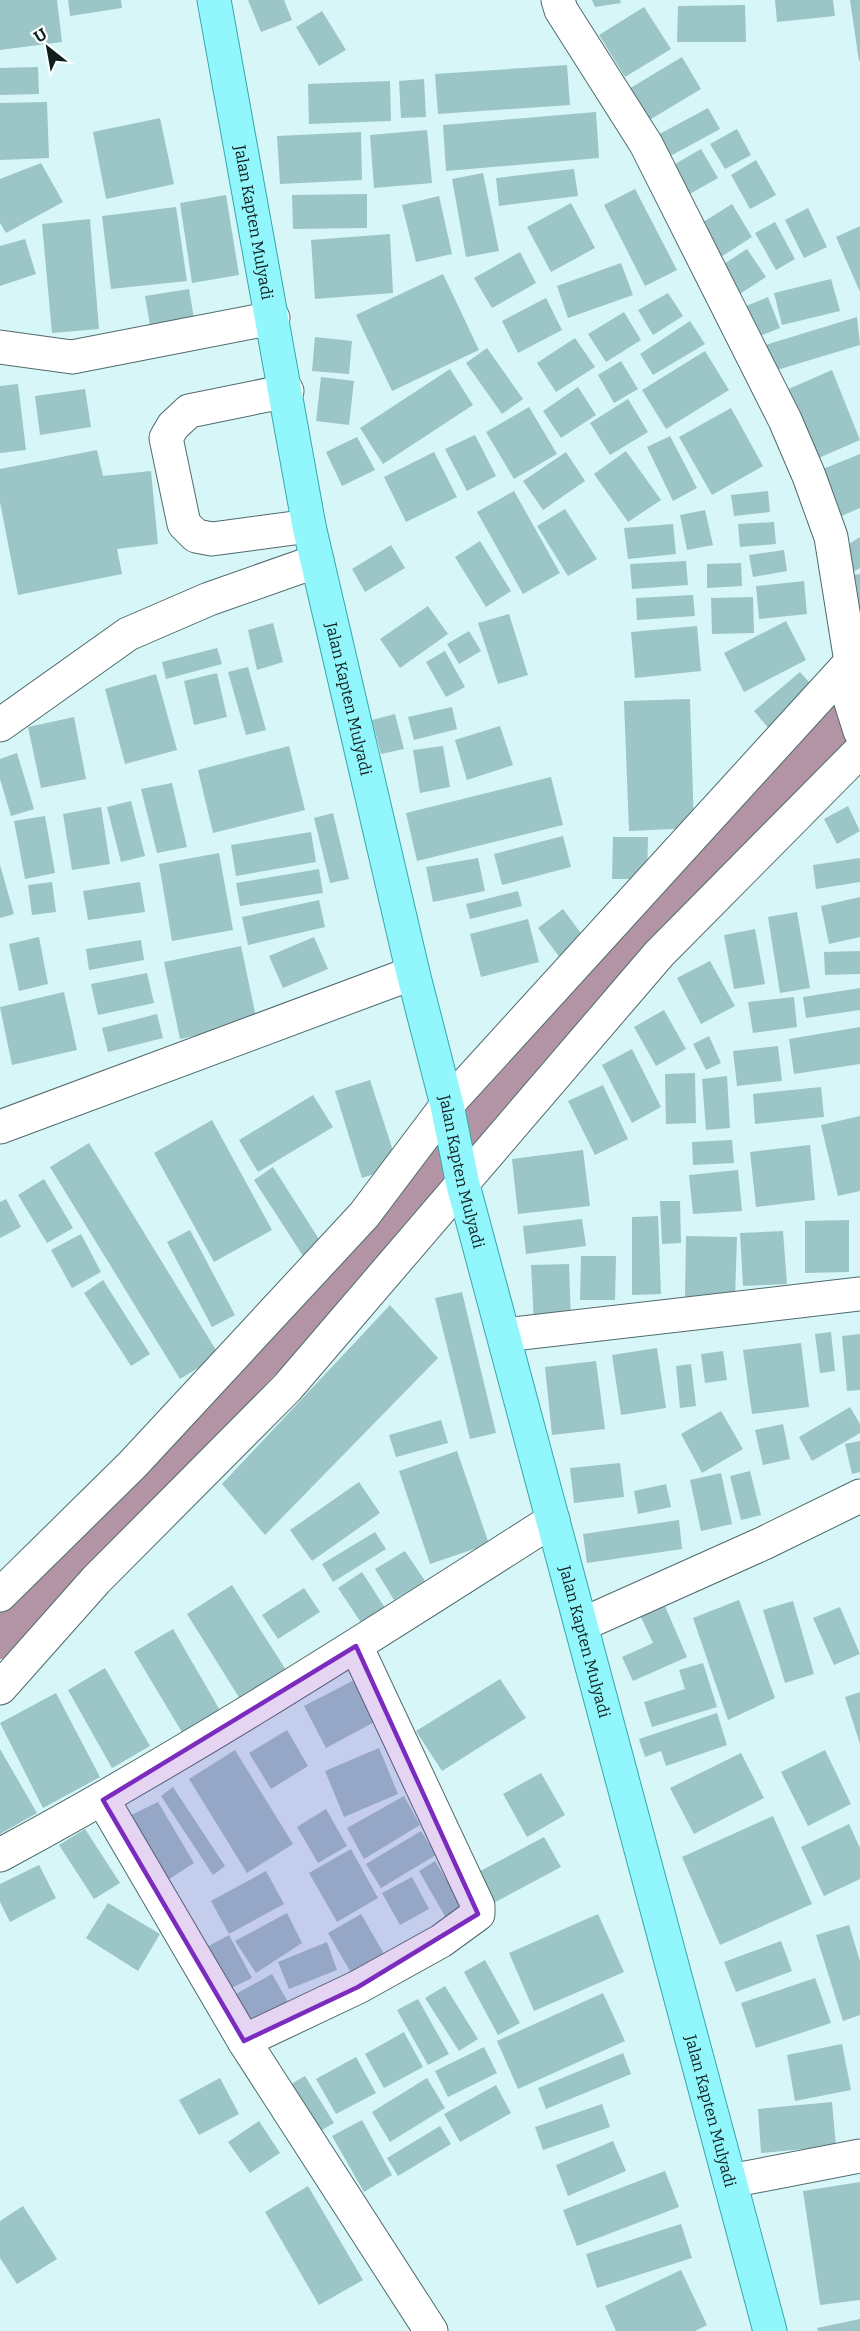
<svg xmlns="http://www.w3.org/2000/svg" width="860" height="2331" font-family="Bitter,serif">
<rect width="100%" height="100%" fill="#d7f6f8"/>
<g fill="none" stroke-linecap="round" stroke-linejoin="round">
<path stroke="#b394a4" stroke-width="48" d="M0 1635 860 712"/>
</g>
<g fill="#9cc5c8">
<path d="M0 0H57L62 42 0 50Z"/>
<path d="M68 0H121L122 8 70 16Z"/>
<path d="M248 0H284L292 20 261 32Z"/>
<path d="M592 0H620L621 3 595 7Z"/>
<path d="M775 0H833L835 16 777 22Z"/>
<path d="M850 0H860V61H859Z"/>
<path d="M745 5 746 42H677L678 6Z"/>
<path d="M644 7 671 49 625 77 599 35Z"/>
<path d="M322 11 346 50 319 66 296 27Z"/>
<path d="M682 57 701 89 646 122 627 90Z"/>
<path d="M567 65 570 105 438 114 435 74Z"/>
<path d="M38 67 39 94 0 95V68Z"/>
<path d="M424 79 426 117 401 118 399 81Z"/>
<path d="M390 81 391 121 309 124 308 84Z"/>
<path d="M47 102 49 158 0 160V103Z"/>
<path d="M708 108 720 129 663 160 652 138Z"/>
<path d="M596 112 599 158 446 171 443 125Z"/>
<path d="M160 118 174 184 106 199 93 132Z"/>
<path d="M737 129 751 155 725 169 710 144Z"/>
<path d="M427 130 432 183 374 188 370 135Z"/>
<path d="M361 132 362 180 280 184 277 136Z"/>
<path d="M701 149 718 178 679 200 663 171Z"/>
<path d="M756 160 776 195 750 209 731 175Z"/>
<path d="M41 163 63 202 6 233 0 223V179Z"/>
<path d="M574 169 578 196 499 206 496 178Z"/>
<path d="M483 173 499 251 466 257 452 179Z"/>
<path d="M635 189 677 270 645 286 604 205Z"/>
<path d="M367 194V228L293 229 292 195Z"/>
<path d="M226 195 239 275 192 283 180 203Z"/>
<path d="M439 196 452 254 416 262 402 205Z"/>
<path d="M571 203 595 248 551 272 527 227Z"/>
<path d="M732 204 752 237 713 262 692 229Z"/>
<path d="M176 207 187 281 111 289 102 216Z"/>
<path d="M808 208 827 247 804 258 785 220Z"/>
<path d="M90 219 99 329 52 333 42 224Z"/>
<path d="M775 222 795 259 776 270 755 233Z"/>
<path d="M860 226V292L836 237Z"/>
<path d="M390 234 393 293 315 299 311 240Z"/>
<path d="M25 239 36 274 0 286V246Z"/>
<path d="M747 249 766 277 735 297 716 269Z"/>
<path d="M520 252 536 283 492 308 474 278Z"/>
<path d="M621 263 633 295 568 318 557 286Z"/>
<path d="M443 274 479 350 392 391 356 315Z"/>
<path d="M831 279 840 311 782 325 774 293Z"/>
<path d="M189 289 195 324 151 331 145 296Z"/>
<path d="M668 293 683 316 653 335 638 310Z"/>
<path d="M768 297 780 328 747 341 736 310Z"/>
<path d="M546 298 562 330 518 353 502 321Z"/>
<path d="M624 312 641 340 606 362 588 334Z"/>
<path d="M857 317 860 345 767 373 759 347Z"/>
<path d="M690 321 705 344 653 375 640 354Z"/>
<path d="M315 337 352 341 349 374 312 371Z"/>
<path d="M575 338 595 367 556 392 537 363Z"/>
<path d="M487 348 523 399 502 414 466 363Z"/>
<path d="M705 351 729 390 666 429 642 390Z"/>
<path d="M621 361 638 389 614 403 598 375Z"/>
<path d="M450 369 473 405 383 464 360 428Z"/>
<path d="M832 370 860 440 814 460 784 391Z"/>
<path d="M321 377 354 381 349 425 316 421Z"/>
<path d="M18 384 26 450 0 453V386Z"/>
<path d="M578 387 596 415 561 438 543 411Z"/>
<path d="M85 389 91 427 40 435 35 396Z"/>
<path d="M628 399 648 432 610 455 590 423Z"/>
<path d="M529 407 557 454 514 479 486 432Z"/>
<path d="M731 408 763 466 712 495 679 437Z"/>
<path d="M475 435 496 476 467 491 445 449Z"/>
<path d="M670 436 697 488 673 501 647 447Z"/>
<path d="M357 437 375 470 342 486 326 452Z"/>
<path d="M97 450 103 476 151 471 158 544 117 549 122 574 18 595 0 502V469Z"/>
<path d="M626 451 661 500 628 522 594 474Z"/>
<path d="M434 452 457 497 406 522 384 477Z"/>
<path d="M566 452 585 481 543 510 523 481Z"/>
<path d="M860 454V508L837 518 818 471Z"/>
<path d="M514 491 560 573 523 594 477 512Z"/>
<path d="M768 491 770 512 734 516 731 495Z"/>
<path d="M565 509 597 559 568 576 537 526Z"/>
<path d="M705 510 713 545 687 550 680 515Z"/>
<path d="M774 522 776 544 740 547 738 524Z"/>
<path d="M673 524 676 554 628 559 624 528Z"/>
<path d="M860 537V568L855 571 841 549Z"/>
<path d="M480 541 511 591 486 607 455 557Z"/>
<path d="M391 545 405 568 365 592 352 569Z"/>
<path d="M784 550 787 571 753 577 749 555Z"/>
<path d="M686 561 688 585 632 589 630 564Z"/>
<path d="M741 563 742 586 707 588V564Z"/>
<path d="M860 574V612L856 613 853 575Z"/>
<path d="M804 581 807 614 759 619 756 586Z"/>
<path d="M693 595 695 616 637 620 636 598Z"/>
<path d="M753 597 754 633 712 634 711 598Z"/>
<path d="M428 606 448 634 400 668 380 639Z"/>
<path d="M509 614 528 675 498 684 478 623Z"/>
<path d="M786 621 806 660 744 692 724 653Z"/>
<path d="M273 623 283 662 257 670 248 630Z"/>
<path d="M697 626 701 671 635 678 631 632Z"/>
<path d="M469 631 481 651 459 664 447 644Z"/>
<path d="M217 648 222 664 166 679 162 662Z"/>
<path d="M445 651 465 687 446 697 426 662Z"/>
<path d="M248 667 266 730 246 735 228 672Z"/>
<path d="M800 672 816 690 770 730 754 711Z"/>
<path d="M217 673 227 717 194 725 184 681Z"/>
<path d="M156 674 177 750 125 764 105 689Z"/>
<path d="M690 699 694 828 629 831 624 701Z"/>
<path d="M452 707 457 729 414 740 408 717Z"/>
<path d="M395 714 404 749 381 754 372 720Z"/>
<path d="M74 717 86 779 41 788 28 727Z"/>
<path d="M500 726 513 765 467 780 455 740Z"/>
<path d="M289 746 305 810 213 833 198 770Z"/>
<path d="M443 746 450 787 420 793 413 750Z"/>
<path d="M17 753 34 809 11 816 0 779V759Z"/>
<path d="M551 777 563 825 417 861 406 813Z"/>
<path d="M172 783 187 847 157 853 141 789Z"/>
<path d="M131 801 145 856 121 862 107 807Z"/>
<path d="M848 806 860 831 837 844 824 819Z"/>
<path d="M101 807 110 864 72 870 63 814Z"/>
<path d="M333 813 349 879 330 883 314 818Z"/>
<path d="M45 816 55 873 25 879 14 821Z"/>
<path d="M311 832 316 862 236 876 231 845Z"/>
<path d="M563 836 571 867 502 885 494 854Z"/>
<path d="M613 837H648L647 879H612Z"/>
<path d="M219 853 233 930 172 941 159 864Z"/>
<path d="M478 858 485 891 433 902 426 867Z"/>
<path d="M860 858V882L816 889 813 865Z"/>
<path d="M0 865 14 914 0 918Z"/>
<path d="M319 869 323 893 240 906 236 883Z"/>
<path d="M52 882 56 912 32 915 28 885Z"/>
<path d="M140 882 145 912 88 920 83 891Z"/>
<path d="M518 891 522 906 470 919 466 904Z"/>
<path d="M860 897V937L829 944 821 906Z"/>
<path d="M319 900 325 927 248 945 242 917Z"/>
<path d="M563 909 591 947 566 966 538 928Z"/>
<path d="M797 912 810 988 780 993 768 917Z"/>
<path d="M528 919 539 962 481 977 470 934Z"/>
<path d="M755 929 765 984 734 989 724 935Z"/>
<path d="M39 937 48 984 19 991 9 944Z"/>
<path d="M314 937 328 969 283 988 269 956Z"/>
<path d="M141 940 144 960 89 970 86 949Z"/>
<path d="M241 946 257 1022 180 1039 164 962Z"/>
<path d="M860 951V974L825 975 824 952Z"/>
<path d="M710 961 735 1006 701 1024 677 978Z"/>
<path d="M147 973 154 1003 98 1015 91 984Z"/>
<path d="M860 988V1010L806 1018 803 997Z"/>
<path d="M64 992 77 1050 12 1065 0 1007Z"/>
<path d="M794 997 797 1027 753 1033 748 1002Z"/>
<path d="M664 1010 686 1049 656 1066 634 1027Z"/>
<path d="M157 1014 163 1038 108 1052 102 1028Z"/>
<path d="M860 1027V1064L794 1074 789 1039Z"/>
<path d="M709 1036 721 1063 706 1070 693 1044Z"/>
<path d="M778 1046 782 1081 737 1086 733 1051Z"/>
<path d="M632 1049 661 1107 632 1123 602 1065Z"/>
<path d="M695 1073 696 1123 666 1124 665 1074Z"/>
<path d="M727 1076 730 1128 706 1130 702 1079Z"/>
<path d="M370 1080 398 1166 362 1178 335 1091Z"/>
<path d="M603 1085 628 1139 595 1155 568 1101Z"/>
<path d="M821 1087 824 1117 755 1124 753 1094Z"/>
<path d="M313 1095 333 1127 258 1172 239 1140Z"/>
<path d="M860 1116V1191L838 1196 821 1125Z"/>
<path d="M212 1120 272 1230 214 1262 154 1153Z"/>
<path d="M732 1140 734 1163 693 1165 692 1142Z"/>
<path d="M89 1143 219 1355 180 1379 50 1167Z"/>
<path d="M810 1145 815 1200 756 1207 750 1152Z"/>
<path d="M583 1150 590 1206 518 1214 512 1159Z"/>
<path d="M273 1167 324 1247 305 1259 254 1180Z"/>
<path d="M738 1170 742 1211 693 1214 689 1175Z"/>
<path d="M44 1179 73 1228 47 1243 18 1195Z"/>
<path d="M6 1199 21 1227 0 1238V1202Z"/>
<path d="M660 1201H680L681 1243 662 1244Z"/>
<path d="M658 1216 661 1294 632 1295V1217Z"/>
<path d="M582 1219 586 1246 526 1254 523 1226Z"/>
<path d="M849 1220V1272L805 1273V1221Z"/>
<path d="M190 1230 235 1315 212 1327 167 1242Z"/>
<path d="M783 1231 787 1284 743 1286 740 1233Z"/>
<path d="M81 1234 101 1272 72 1288 51 1250Z"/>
<path d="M686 1236 737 1237 735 1299 685 1297Z"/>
<path d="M581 1256H616L615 1300H580Z"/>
<path d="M569 1264 571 1321 534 1323 531 1265Z"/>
<path d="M103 1280 150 1354 131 1366 84 1293Z"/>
<path d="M462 1292 496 1433 470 1439 435 1298Z"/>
<path d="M390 1305 438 1358 265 1535 222 1484Z"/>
<path d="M831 1332 835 1371 820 1373 815 1334Z"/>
<path d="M860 1334V1390L847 1391 842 1336Z"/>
<path d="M801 1343 809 1407 752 1414 743 1350Z"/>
<path d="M657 1348 666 1408 621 1415 612 1355Z"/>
<path d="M723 1351 727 1380 705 1383 701 1354Z"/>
<path d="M596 1361 605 1429 552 1435 545 1367Z"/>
<path d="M691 1364 696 1406 680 1408 676 1366Z"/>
<path d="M850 1407 860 1424V1433L812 1461 799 1437Z"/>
<path d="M721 1411 743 1449 702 1473 681 1434Z"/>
<path d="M441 1420 448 1443 396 1457 389 1435Z"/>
<path d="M783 1424 790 1459 763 1465 755 1430Z"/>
<path d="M860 1441V1472L852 1474 845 1444Z"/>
<path d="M457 1451 489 1544 430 1564 399 1471Z"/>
<path d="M620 1463 624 1497 574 1503 570 1468Z"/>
<path d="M750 1471 761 1515 741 1520 730 1476Z"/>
<path d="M721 1473 732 1524 701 1531 690 1480Z"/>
<path d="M359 1482 380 1513 312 1561 290 1530Z"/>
<path d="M666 1484 671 1507 638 1514 634 1491Z"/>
<path d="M679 1520 682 1549 587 1563 583 1534Z"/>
<path d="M375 1532 386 1549 333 1582 322 1564Z"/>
<path d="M405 1551 425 1581 394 1600 375 1569Z"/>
<path d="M362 1572 385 1608 362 1624 338 1588Z"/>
<path d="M232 1585 286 1670 240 1699 187 1614Z"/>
<path d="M304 1588 320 1612 278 1639 262 1615Z"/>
<path d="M739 1600 775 1698 728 1720 693 1618Z"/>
<path d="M793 1601 814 1674 785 1683 763 1610Z"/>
<path d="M664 1604 687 1657 633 1681 622 1657 653 1643 640 1615Z"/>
<path d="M840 1607 860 1654 834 1665 813 1618Z"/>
<path d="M173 1629 221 1712 183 1734 134 1652Z"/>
<path d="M703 1663 717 1707 652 1727 644 1702 685 1689 679 1670Z"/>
<path d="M105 1668 150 1746 112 1768 68 1690Z"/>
<path d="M356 1679 378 1720 326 1748 304 1706Z"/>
<path d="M500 1679 526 1718 442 1771 416 1731Z"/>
<path d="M860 1692V1744L845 1697Z"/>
<path d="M56 1693 100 1777 43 1808 0 1723Z"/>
<path d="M717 1713 727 1745 666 1766 661 1751 645 1757 639 1739Z"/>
<path d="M287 1730 308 1766 271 1789 249 1753Z"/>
<path d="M379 1748 398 1794 344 1817 325 1771Z"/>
<path d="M0 1749 37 1813 0 1834Z"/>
<path d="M235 1750 293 1844 247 1873 189 1779Z"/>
<path d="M825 1750 851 1804 808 1826 781 1772Z"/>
<path d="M741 1753 764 1798 694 1834 670 1788Z"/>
<path d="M541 1773 565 1815 527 1837 503 1794Z"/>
<path d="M173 1787 225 1866 213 1875 161 1796Z"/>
<path d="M404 1796 420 1825 364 1859 347 1828Z"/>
<path d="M158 1802 194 1863 160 1885 119 1821Z"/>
<path d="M326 1809 347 1846 318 1863 297 1827Z"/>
<path d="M773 1816 812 1904 720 1945 682 1857Z"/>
<path d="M849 1824 860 1848V1879L824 1896 801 1847Z"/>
<path d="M85 1829 120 1883 94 1899 59 1845Z"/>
<path d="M421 1831 436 1855 381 1888 366 1864Z"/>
<path d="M544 1837 561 1867 490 1905 473 1875Z"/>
<path d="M351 1849 378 1898 337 1922 309 1873Z"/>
<path d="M435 1861 463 1907 446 1918 419 1871Z"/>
<path d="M39 1865 56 1898 10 1922 0 1902V1884Z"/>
<path d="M266 1871 284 1904 229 1934 211 1901Z"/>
<path d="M412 1877 429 1909 400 1925 382 1893Z"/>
<path d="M108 1903 160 1934 138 1971 86 1938Z"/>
<path d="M287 1913 302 1943 256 1973 235 1941Z"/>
<path d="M361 1914 391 1966 358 1985 328 1933Z"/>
<path d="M598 1914 624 1972 534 2011 509 1953Z"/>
<path d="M849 1925 860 1961V2015L843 2021 816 1935Z"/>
<path d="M229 1935 252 1978 217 1995 196 1953Z"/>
<path d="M781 1941 792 1971 736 1992 724 1962Z"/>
<path d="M327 1942 337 1970 289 1989 278 1962Z"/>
<path d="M485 1960 520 2023 498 2035 464 1972Z"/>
<path d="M272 1974 288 2002 240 2029 225 2000Z"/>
<path d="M815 1978 831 2023 756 2048 741 2003Z"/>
<path d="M445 1986 478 2039 459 2051 425 1998Z"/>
<path d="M603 1993 625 2041 518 2089 497 2041Z"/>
<path d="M418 1999 449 2054 428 2065 397 2010Z"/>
<path d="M404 2032 423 2067 384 2088 365 2054Z"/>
<path d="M842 2044 851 2090 795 2101 787 2055Z"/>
<path d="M484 2047 497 2073 448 2097 435 2071Z"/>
<path d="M623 2053 631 2074 546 2109 538 2088Z"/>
<path d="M356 2057 376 2093 336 2114 316 2079Z"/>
<path d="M305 2076 334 2123 315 2134 286 2087Z"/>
<path d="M220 2078 239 2114 199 2135 179 2100Z"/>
<path d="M427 2078 445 2108 390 2142 372 2112Z"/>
<path d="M496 2085 511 2113 460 2142 444 2114Z"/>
<path d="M832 2102 836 2146 761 2153 758 2109Z"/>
<path d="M602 2104 610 2127 543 2150 535 2127Z"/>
<path d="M362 2120 392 2175 364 2192 332 2136Z"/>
<path d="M259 2121 280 2153 250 2173 228 2142Z"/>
<path d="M440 2126 451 2144 398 2176 387 2158Z"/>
<path d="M613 2141 626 2171 568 2196 556 2165Z"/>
<path d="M665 2171 679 2207 577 2246 563 2210Z"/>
<path d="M860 2182V2300L820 2305 803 2191Z"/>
<path d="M308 2186 363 2280 319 2305 265 2212Z"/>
<path d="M23 2206 57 2259 17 2284 0 2258V2221Z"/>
<path d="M681 2224 692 2258 597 2288 586 2254Z"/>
<path d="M681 2270 707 2325 695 2331H616L605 2306Z"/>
<path d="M860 2319V2331H818L817 2328Z"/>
</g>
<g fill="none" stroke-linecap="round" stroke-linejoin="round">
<defs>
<g id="minor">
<path d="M558 0 561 10 646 144 785 420 809 476 831 537 851 662 847 690 860 731"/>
<path d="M0 347 72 357 273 318"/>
<path d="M287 391 189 411 173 426 166 438 184 524 196 536 212 539 309 526"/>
<path d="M0 725 128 634 209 599 317 561"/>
<path d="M0 1127 413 973"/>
<path d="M504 1335 860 1294"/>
<path d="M0 1595 133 1464 364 1215 447 1105 860 652"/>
<path d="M581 1625 764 1543 860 1496"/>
<path d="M0 1688 96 1580 287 1388 659 954 860 751"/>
<path d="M103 1800 244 2041 431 2331"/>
<path d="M0 1855C190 1753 371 1636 553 1520"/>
<path d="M244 2041 358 1987 441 1941 478 1914V1906L356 1646"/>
<path d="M730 2181 860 2156"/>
</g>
<g id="major">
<path id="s1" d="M214 0 309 526 413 973 447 1105 463 1185 770 2331"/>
</g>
</defs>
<use href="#minor" stroke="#4f6a6c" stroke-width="35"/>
<use href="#major" stroke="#36a7ad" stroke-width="35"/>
<use href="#minor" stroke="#fff" stroke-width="33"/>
<use href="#major" stroke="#92f7fd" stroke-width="33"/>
</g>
<path fill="#7b2cbf" fill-opacity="0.2" stroke="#7b2cbf" stroke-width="4.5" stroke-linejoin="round" d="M356 1646 478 1914 358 1987 244 2041 103 1800Z"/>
<g text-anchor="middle" stroke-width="4.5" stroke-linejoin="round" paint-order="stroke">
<g font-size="16" fill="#111d1d" stroke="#f8fefe">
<text dy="6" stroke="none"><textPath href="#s1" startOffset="226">Jalan Kapten Mulyadi</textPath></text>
<text dy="6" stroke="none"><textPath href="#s1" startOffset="712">Jalan Kapten Mulyadi</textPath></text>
<text dy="6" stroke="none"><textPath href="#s1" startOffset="1198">Jalan Kapten Mulyadi</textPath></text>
<text dy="6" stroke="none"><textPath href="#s1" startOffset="1684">Jalan Kapten Mulyadi</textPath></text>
<text dy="6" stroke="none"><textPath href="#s1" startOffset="2170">Jalan Kapten Mulyadi</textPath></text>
</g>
</g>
<g transform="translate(48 48) rotate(329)" stroke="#f8fefe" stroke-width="4.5" paint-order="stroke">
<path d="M0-4.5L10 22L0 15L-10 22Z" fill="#111d1d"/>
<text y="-9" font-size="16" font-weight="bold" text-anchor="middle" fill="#111d1d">U</text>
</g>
</svg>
